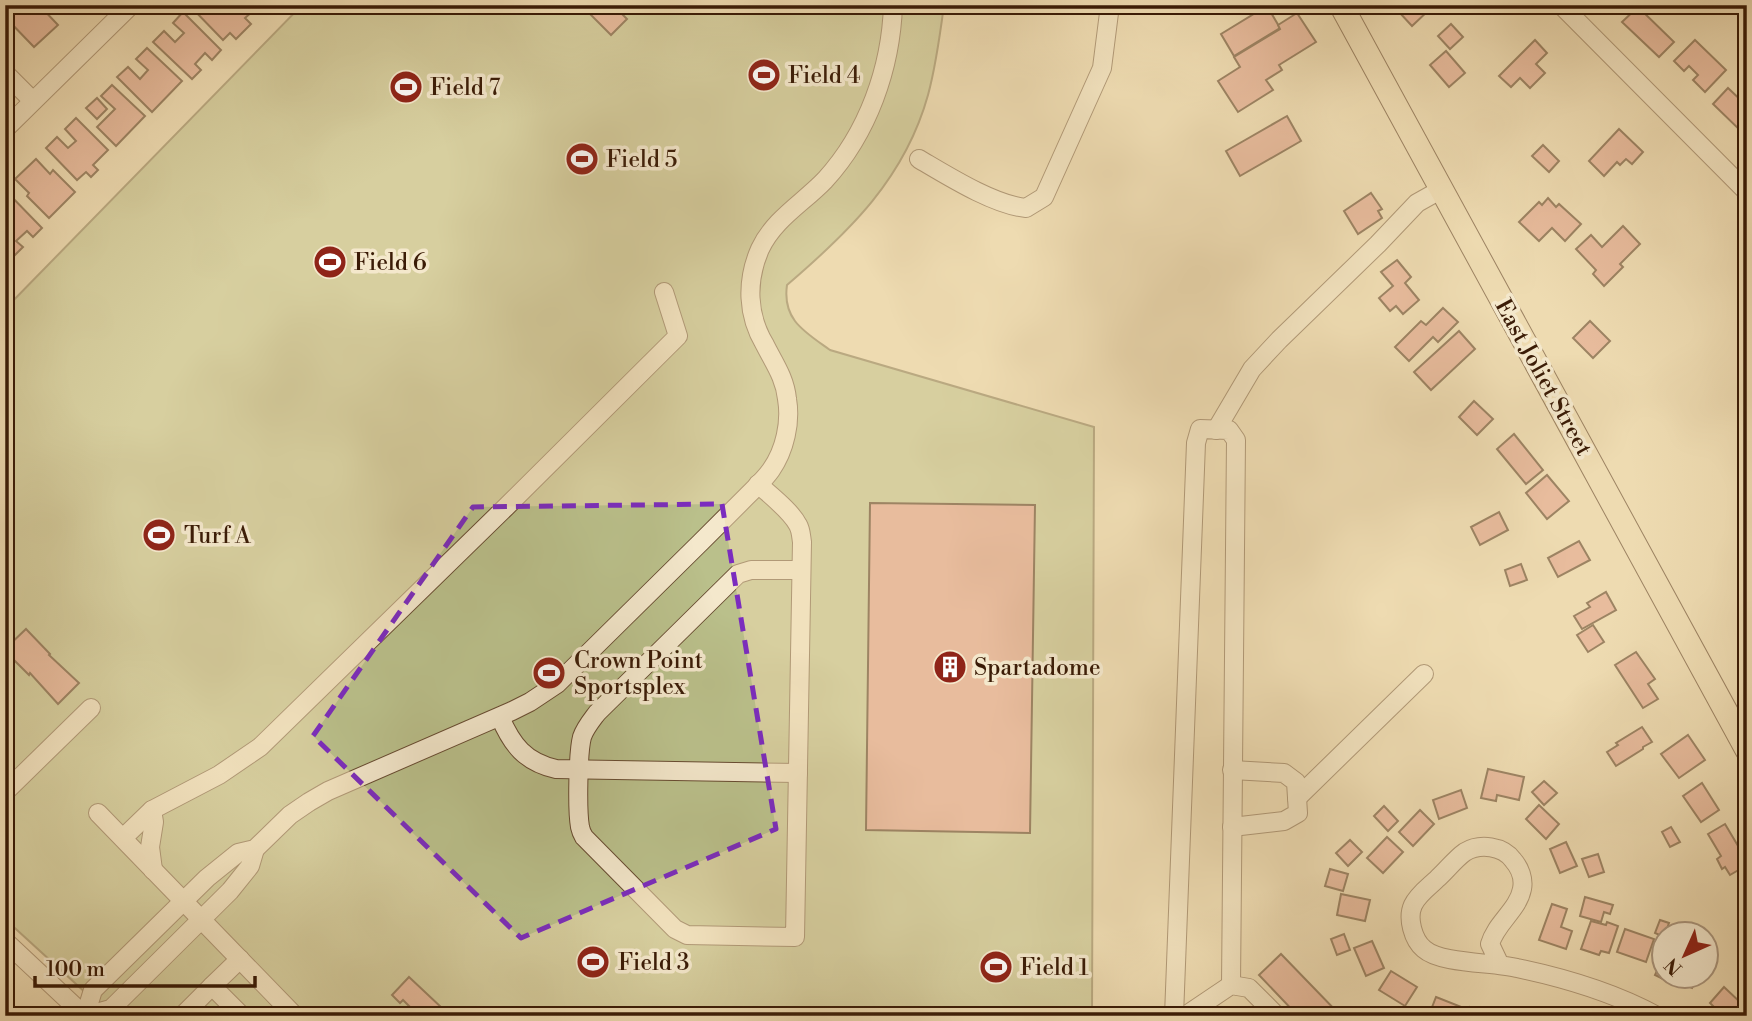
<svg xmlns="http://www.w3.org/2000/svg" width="1752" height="1021" font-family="'Libre Bodoni',serif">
<rect width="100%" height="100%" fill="#eedbb1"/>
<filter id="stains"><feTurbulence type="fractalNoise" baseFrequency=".00286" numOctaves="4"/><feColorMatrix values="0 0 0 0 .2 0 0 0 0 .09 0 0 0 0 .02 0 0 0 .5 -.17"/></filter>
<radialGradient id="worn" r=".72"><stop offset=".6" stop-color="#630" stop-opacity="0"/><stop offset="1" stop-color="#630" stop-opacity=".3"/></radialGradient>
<path fill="#bac08b" stroke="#7a6e48" stroke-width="2" d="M302 5H944C940 35 936 66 928 95 905 178 850 231 787 285 782 320 805 332 830 350L1094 427 1092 1016H111L5 919V309Z"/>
<g fill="#df9886" stroke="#3a1b06" stroke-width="2">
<path d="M5 5H39L58 25 34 47 5 17Z"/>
<path d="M189 5H209L212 8 214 5H247L253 11 245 18 251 24 236 39 230 33 223 40Z"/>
<path d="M598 5H613L627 19 611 35 590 14Z"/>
<path d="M1406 5H1425L1429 10 1412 26 1399 12Z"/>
<path d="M1267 6 1280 28 1234 56 1221 34Z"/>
<path d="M1638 7 1674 42 1659 57 1622 22Z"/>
<path d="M183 12 221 50 212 60 205 53 195 64 201 70 192 79 153 42 164 31 175 42 184 33 173 23Z"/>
<path d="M1297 13 1316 42 1279 65 1282 70 1266 80 1273 90 1238 112 1218 81 1240 67 1234 57 1280 29 1278 25Z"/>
<path d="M1451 24 1463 37 1450 49 1438 36Z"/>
<path d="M1535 40 1547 53 1536 64 1545 73 1530 88 1520 78 1511 87 1499 76Z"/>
<path d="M1695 40 1726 70 1705 92 1693 80 1698 75 1689 66 1684 71 1674 61Z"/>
<path d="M147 48 182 81 152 112 117 77 128 67 140 79 148 70 136 59Z"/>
<path d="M1446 51 1465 73 1449 87 1430 65Z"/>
<path d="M112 85 145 116 116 146 97 127 115 109 101 96Z"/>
<path d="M1728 88 1747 106V137L1713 104Z"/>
<path d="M97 98 107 109 97 119 86 108Z"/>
<path d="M1287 116 1301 141 1240 176 1226 151Z"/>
<path d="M76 118 108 150 93 165 98 170 91 177 86 172 77 180 46 148 57 137 68 148 76 141 65 129Z"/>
<path d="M1619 129 1643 152 1632 164 1626 159 1620 165 1617 162 1604 176 1589 161Z"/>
<path d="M1543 145 1559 161 1549 172 1532 156Z"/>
<path d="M36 159 50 174 53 170 75 192 49 218 27 196 29 193 15 179Z"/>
<path d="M5 190 42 228 33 237 27 231 16 241 23 247 13 257 5 249Z"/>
<path d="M1371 193 1382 209 1378 211 1382 218 1358 234 1344 211Z"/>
<path d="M1548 198 1556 207 1559 204 1581 224 1565 241 1552 228 1539 241 1519 222 1539 202 1542 205Z"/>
<path d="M1623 226 1640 244 1620 264 1623 267 1604 286 1593 274 1596 270 1576 249 1591 235 1602 247Z"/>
<path d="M1397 260 1411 277 1405 283 1419 300 1403 314 1396 306 1390 311 1379 298 1393 286 1381 272Z"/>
<path d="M1443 308 1458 322 1438 342 1433 337 1409 361 1395 347 1421 321 1426 325Z"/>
<path d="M1590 321 1610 341 1593 358 1573 338Z"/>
<path d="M1459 331 1475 349 1431 390 1414 372Z"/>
<path d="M1474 401 1493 419 1477 435 1459 417Z"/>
<path d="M1514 434 1543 470 1526 484 1497 449Z"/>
<path d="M1547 475 1569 501 1547 519 1526 493Z"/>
<path d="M870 503 1035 505 1030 833 866 830Z"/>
<path d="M1499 512 1508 530 1480 545 1471 527Z"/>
<path d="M1579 541 1590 560 1558 577 1548 558Z"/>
<path d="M1521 564 1527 580 1510 586 1505 570Z"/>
<path d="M1606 592 1616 610 1582 629 1574 616 1590 607 1587 603Z"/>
<path d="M1593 625 1604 642 1588 652 1577 635Z"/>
<path d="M26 629 50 654 49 655 79 683 58 704 30 673 29 675 5 651V649Z"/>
<path d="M1636 652 1655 679 1648 684 1658 699 1643 708 1615 665Z"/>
<path d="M1642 727 1652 742 1643 747V749L1616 766 1607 752 1618 745 1616 743Z"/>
<path d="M1688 735 1705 760 1679 778 1661 754Z"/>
<path d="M1488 769 1524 777 1519 800 1497 795 1496 801 1481 798Z"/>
<path d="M1544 781 1557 793 1544 805 1532 792Z"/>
<path d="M1702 783 1719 810 1701 822 1683 796Z"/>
<path d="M1461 790 1467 808 1439 819 1433 800Z"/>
<path d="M1539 805 1559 824 1546 839 1526 819Z"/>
<path d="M1384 806 1398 821 1388 831 1374 816Z"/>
<path d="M1420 810 1434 824 1413 846 1399 832Z"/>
<path d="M1725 824 1747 861V865L1730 875 1725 867 1722 869 1717 859 1721 856 1708 834Z"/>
<path d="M1671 827 1680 842 1670 847 1662 832Z"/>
<path d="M1387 837 1403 852 1383 873 1367 858Z"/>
<path d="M1350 840 1362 852 1348 866 1336 853Z"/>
<path d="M1566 842 1577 866 1560 873 1550 849Z"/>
<path d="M1598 854 1604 872 1589 877 1582 859Z"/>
<path d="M1330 869 1348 874 1343 891 1325 886Z"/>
<path d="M1341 894 1370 900 1365 921 1337 915Z"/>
<path d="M1585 897 1613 905 1610 914 1604 912 1601 922 1580 916Z"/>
<path d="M1552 904 1567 909 1561 927 1572 931 1566 949 1539 940Z"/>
<path d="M1660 920 1669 923 1664 937 1655 933Z"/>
<path d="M1591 921 1606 925 1607 922 1618 926 1609 953 1601 951 1599 955 1581 949Z"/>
<path d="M1625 929 1654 939 1646 962 1617 952Z"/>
<path d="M1344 934 1350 950 1337 955 1331 939Z"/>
<path d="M1372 941 1384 968 1366 976 1354 948Z"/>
<path d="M1281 954 1341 1016H1298L1259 975Z"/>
<path d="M1664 956V976H1667L1665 980 1655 975Z"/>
<path d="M1391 971 1417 987 1405 1006 1379 990Z"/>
<path d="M1667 976H1698L1692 988Z"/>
<path d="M409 977 442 1008 434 1016H419L403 1000 400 1003 392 995Z"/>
<path d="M1724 987 1741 1003 1729 1016H1723L1710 1003Z"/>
<path d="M1436 997 1464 1008 1461 1016 1429 1015Z"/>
<path d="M1470 1007 1498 1016H1467Z"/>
</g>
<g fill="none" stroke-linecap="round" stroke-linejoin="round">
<defs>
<g id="minor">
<path d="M1561 5 1747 192"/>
<path d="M5 73 33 101"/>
<path d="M5 129 131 5"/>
<path d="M919 159C948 176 994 205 1026 208L1044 197 1102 68 1110 5"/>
<path d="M1216 430 1252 369 1279 340 1378 244 1417 203 1442 189"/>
<path d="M758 484C770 495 791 511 798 525 801 530 801 536 802 542L795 937 687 935 675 929 584 837C581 832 581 832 580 827 577 810 578 752 582 737 585 728 591 721 597 713L738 574 751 570H801"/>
<path d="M500 717C512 745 525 762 556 769L798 773"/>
<path d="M5 792 91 708"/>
<path d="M1297 798 1424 674"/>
<path d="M152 810 154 822 150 847 153 870"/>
<path d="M98 813 295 1016"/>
<path d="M1232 827 1284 821 1298 813 1296 782 1284 773 1232 770"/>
<path d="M123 838 152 810 219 775 260 747 506 507 678 336 664 292"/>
<path d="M5 941 85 1016"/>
<path d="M240 959 212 986 242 1016"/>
<path d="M1500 965 1490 944C1496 923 1518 910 1522 889 1524 879 1520 868 1513 860 1503 846 1480 843 1465 852 1455 859 1447 870 1438 878 1430 886 1418 894 1413 905 1407 918 1413 940 1424 949 1441 964 1493 962 1517 968 1565 978 1613 992 1657 1016"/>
<path d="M85 1016 93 990 207 878 238 853 255 849 290 815 309 802 328 791 512 711 530 702 557 684C605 637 653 589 701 542 716 527 731 512 746 497 755 488 764 480 771 470 785 450 791 422 787 399 785 378 774 363 765 345 747 315 746 281 760 249 774 219 803 203 825 180 868 133 891 68 893 5"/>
<path d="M85 1016 111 1009 230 891 250 866 255 849"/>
<path d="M182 1016 212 986"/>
<path d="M1174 1016 1196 443 1200 429 1229 430 1236 440 1231 985"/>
<path d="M1185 1016 1231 985 1249 988 1277 1016"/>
</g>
<path id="major" d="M1341 5 1747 750"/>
</defs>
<use href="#minor" stroke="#674b31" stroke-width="20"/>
<use href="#major" stroke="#3a1b06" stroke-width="25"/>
<use href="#minor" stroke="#f4e8cc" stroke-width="18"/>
<use href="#major" stroke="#eedbb1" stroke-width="23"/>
</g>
<path d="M0 0H1752V1021H0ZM722 504 776 829 521 938 313 736 473 507Z" fill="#eedbb1" fill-opacity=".55" fill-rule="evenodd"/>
<path fill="none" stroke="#7b2cbf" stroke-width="5" stroke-dasharray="14 9" stroke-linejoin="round" d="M722 504 776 829 521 938 313 736 473 507Z"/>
<defs>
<symbol id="stadium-disc" viewBox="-11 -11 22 22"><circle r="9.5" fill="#8f2418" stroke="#f4e8cc"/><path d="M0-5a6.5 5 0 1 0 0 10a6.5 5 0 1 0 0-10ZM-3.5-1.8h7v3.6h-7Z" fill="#fff"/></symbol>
<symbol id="building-disc" viewBox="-11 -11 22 22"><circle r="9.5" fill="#8f2418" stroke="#f4e8cc"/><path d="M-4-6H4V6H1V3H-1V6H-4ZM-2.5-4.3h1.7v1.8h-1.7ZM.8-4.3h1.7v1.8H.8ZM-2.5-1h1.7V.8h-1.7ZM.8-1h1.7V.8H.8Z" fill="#fff"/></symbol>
</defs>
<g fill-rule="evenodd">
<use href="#stadium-disc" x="745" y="56" width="38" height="38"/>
<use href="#stadium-disc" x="387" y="68" width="38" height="38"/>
<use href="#stadium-disc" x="563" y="140" width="38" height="38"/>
<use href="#stadium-disc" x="311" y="243" width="38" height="38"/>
<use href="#stadium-disc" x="140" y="516" width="38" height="38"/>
<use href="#building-disc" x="931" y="648" width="38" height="38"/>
<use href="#stadium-disc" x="530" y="654" width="38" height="38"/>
<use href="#stadium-disc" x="574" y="943" width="38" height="38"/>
<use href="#stadium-disc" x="977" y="948" width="38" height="38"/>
</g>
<g text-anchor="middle" stroke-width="7" stroke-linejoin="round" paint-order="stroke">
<g font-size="23" fill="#3a1b06" stroke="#f4e8cc" text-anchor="start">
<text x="788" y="83">Field 4</text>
<text x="430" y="95">Field 7</text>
<text x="606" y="167">Field 5</text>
<text x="354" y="270">Field 6</text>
<text x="184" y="543">Turf A</text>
<text x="574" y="668">Crown Point<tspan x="574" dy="26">Sportsplex</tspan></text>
<text x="974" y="675">Spartadome</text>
<text x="618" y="970">Field 3</text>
<text x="1020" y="975">Field 1</text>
</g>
<g font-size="23" fill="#3a1b06" stroke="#f4e8cc">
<text transform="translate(1544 377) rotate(61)" y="8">East Joliet Street</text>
</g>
</g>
<rect width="1752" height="1021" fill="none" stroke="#eedbb1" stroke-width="28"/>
<rect x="7" y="7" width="1738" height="1007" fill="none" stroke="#3a1b06" stroke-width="3.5"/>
<rect x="14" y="14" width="1724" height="993" fill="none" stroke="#3a1b06" stroke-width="2"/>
<g transform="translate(1685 955) rotate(225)"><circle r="33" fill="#f4e8cc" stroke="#aa967d" stroke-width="2"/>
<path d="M0-5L12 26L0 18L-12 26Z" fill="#8f2418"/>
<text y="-10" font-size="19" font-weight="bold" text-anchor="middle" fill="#3a1b06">N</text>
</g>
<path d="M35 976v10h220v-10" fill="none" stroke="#3a1b06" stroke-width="3.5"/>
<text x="46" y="976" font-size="21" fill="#3a1b06" stroke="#f4e8cc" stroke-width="5" paint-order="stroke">100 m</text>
<rect width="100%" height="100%" filter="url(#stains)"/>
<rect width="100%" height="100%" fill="url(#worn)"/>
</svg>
